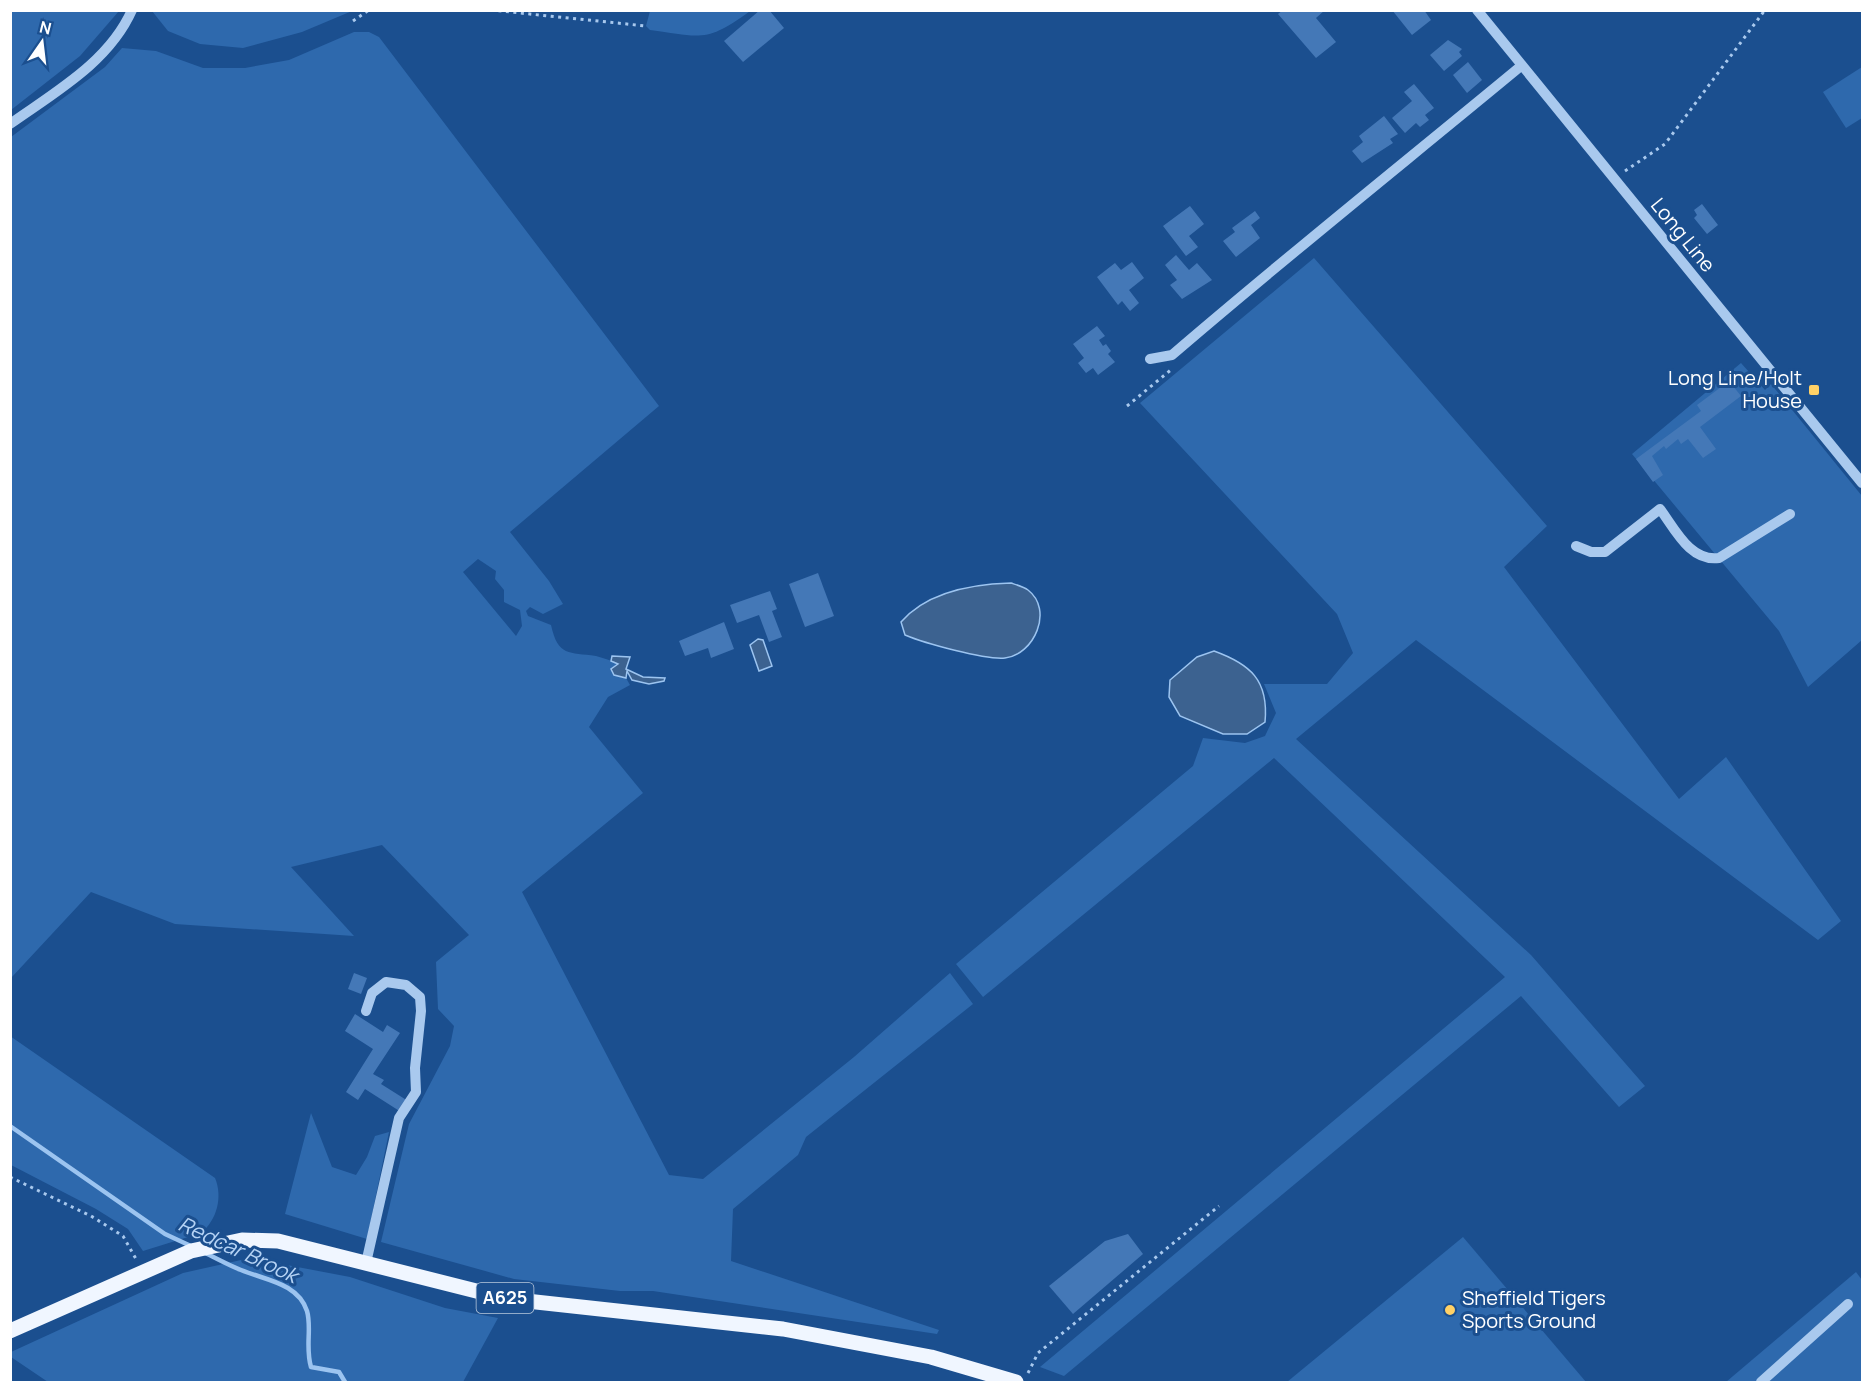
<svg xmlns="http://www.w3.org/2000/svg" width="1873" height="1393" font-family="Manrope,sans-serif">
<rect width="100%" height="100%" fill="#1b4f8f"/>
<g fill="#2e69ad" fill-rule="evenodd">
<path d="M11 10H119V11L80 56 11 110Z"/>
<path d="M152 11H352L302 32 243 48 200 44 168 31Z"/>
<path d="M650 11V10L750 11C707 43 701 37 650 30L646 26Z"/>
<path d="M354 32H369L379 37 659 406 510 532 549 581 563 604 543 614 530 607 526 611 528 616 551 625C558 657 569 652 596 656 604 658 611 661 618 663L611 669 614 675 626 678 630 685 608 697 589 727 643 793 522 892 669 1175 703 1179 854 1057 950 973 973 1004 806 1137 798 1155 733 1209 731 1261 939 1330 937 1334 653 1291H620L514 1279 381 1242 409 1124 450 1046 454 1026 438 1009 436 962 469 935 382 845 291 867 354 936 175 924 91 892 11 978V137L105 67 122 48 156 51 203 68H245L289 60ZM478 559 496 571 495 579 504 590V602L520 610 522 626 516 636 463 572Z"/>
<path d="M1862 67V118L1846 128 1823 92Z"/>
<path d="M1314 258 1547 526 1504 567 1679 799 1726 757 1841 921 1818 940 1416 640 1296 739 1531 955 1645 1086 1619 1107 1521 996 1064 1376 1040 1367 1505 977 1274 758 983 997 956 964 1193 766 1203 738 1245 743 1265 736 1276 713 1264 684H1327L1353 653 1337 614 1140 403Z"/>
<path d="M1741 363 1765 390 1771 384 1862 496V640L1808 687 1779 631 1632 454Z"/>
<path d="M10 1036 215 1178C223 1197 217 1220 201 1233L143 1251 128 1229 96 1209 11 1165Z"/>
<path d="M311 1113 332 1167 356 1175 367 1157 375 1136 389 1132 367 1239 285 1214Z"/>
<path d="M1463 1237 1586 1382H1287Z"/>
<path d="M250 1258 350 1277 445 1308 498 1318 463 1382H48L11 1357V1352L183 1273Z"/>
<path d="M1856 1272 1862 1280V1382H1726Z"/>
</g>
<g fill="#3c6290" stroke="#9cc4f0" stroke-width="1.5">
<path d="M1011 583C1017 585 1024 587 1028 590 1054 610 1034 655 1005 658 985 660 924 643 905 635L901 622C927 592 974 584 1011 583Z"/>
<path d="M758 639 763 640 772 666 759 671 750 645Z"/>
<path d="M1214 651C1250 664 1269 680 1265 722L1247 734H1223L1180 716 1169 697 1170 680 1197 657Z"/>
<path d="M612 656 630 657 626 669 643 677 665 678 664 681 649 684 632 680 627 671 626 678 614 675 611 669 618 664 611 661Z"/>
</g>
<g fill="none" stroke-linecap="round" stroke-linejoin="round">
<g stroke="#9cc4f0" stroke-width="4.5">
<path d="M10 1126 165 1234 193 1247"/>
<path d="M203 1252C216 1258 228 1265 241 1270 265 1280 298 1283 307 1311 312 1328 305 1347 311 1367L339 1372 345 1382"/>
</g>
</g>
<g fill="#4478b7">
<path d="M760 10H769L784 28 743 62 724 41Z"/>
<path d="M1283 10H1325L1316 18 1336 42 1316 58 1278 14Z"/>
<path d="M1392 10H1424L1431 20 1412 35Z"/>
<path d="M1448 40 1462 49 1459 52 1462 56 1444 71 1430 55Z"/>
<path d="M1468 62 1482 80 1467 93 1453 75Z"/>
<path d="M1414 84 1434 108 1425 115 1429 120 1420 127 1416 123 1405 133 1392 118 1412 101 1404 92Z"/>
<path d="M1384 116 1398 134 1390 139 1393 143 1362 163 1352 151 1363 142 1359 136Z"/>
<path d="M1702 204 1718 225 1707 234 1694 218 1697 215 1694 210Z"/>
<path d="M1190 206 1204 224 1189 236 1198 247 1186 256 1163 226Z"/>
<path d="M1255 211 1260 218 1251 225 1260 238 1236 257 1223 241 1235 232 1232 228Z"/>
<path d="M1176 255 1189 270 1197 263 1212 280 1182 299 1170 285 1177 280 1165 265Z"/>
<path d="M1132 262 1144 278 1129 290 1139 303 1130 311 1122 301 1118 305 1097 277 1115 263 1121 270Z"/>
<path d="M1097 326 1105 336 1099 340 1103 346 1106 344 1111 351 1108 354 1115 362 1098 375 1093 368 1086 373 1078 363 1084 358 1073 344Z"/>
<path d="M1729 381 1741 396 1700 427 1716 449 1703 458 1688 439 1681 444 1678 439 1666 449 1664 446 1652 456 1663 475 1653 482 1636 459 1701 411 1697 405Z"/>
<path d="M818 573 834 616 805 627 789 584Z"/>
<path d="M770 591 777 609 772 611 782 637 769 642 759 615 737 623 730 605Z"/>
<path d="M724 622 734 649 711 658 708 648 685 656 679 641Z"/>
<path d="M354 973 367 978 361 994 348 989Z"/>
<path d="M355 1014 383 1032 387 1025 400 1033 373 1074 384 1080 381 1084 408 1101 401 1112 365 1089 358 1100 346 1092 373 1049 345 1031Z"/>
<path d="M1128 1234 1143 1254 1073 1314 1049 1286 1105 1241Z"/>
</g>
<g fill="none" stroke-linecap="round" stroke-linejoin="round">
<g stroke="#a9c9ee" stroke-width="3" stroke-dasharray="3 4.5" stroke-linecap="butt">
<path d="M491 10 646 26"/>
<path d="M353 21 369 10"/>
<path d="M1625 171 1665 144 1765 10"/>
<path d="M1127 406 1172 369"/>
<path d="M10 1177 91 1216 123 1236 136 1259"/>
<path d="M1028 1373 1038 1353 1219 1206"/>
</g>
<g stroke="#a9c9ee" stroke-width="10">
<path d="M1477 10 1862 483"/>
<path d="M10 124C55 92 109 62 132 10"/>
<path d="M1150 359 1172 355C1287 256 1405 162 1521 66"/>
<path d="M1576 546 1591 552H1605L1660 509C1675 529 1690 562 1719 558L1790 514"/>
<path d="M366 1011 372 993 386 982 406 985 420 997 421 1011 415 1068 416 1092 399 1118 366 1263"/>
<path d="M1761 1382 1848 1304"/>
</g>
<path stroke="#f0f6ff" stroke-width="15" d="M10 1331 191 1251 242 1240 278 1241 508 1299 783 1329 931 1357 1016 1382"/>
</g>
<g fill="#ffd166" stroke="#1b4f8f" stroke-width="2">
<rect x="1808" y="384" width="12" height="12" rx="3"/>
<circle cx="1450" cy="1310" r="6"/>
</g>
<g text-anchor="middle" stroke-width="6" stroke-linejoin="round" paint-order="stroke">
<rect fill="#1b4f8f" stroke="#bbcadd" stroke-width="1.5" x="476.5" y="1283" width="57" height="30" rx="4.5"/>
<g font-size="18" font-weight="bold" fill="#fff">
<text x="505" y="1304">A625</text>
</g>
<g font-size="20" fill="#fff" stroke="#1b4f8f">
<text transform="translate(1683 235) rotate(51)" y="7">Long Line</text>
</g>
<g font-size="20" fill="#fff" stroke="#1b4f8f" text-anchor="end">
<text x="1802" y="385">Long Line/Holt<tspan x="1802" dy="23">House</tspan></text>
<text x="1462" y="1305" text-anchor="start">Sheffield Tigers<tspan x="1462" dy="23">Sports Ground</tspan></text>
</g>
<g font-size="21" font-style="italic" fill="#b5d3f5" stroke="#1b4f8f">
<text transform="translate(238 1250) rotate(25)" y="7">Redcar Brook</text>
</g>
</g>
<rect width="1873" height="1393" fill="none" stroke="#ffffff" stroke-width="24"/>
<g transform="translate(42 42) rotate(14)" stroke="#1b4f8f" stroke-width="4.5" paint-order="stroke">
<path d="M0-4.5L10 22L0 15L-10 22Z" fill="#ffffff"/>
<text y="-9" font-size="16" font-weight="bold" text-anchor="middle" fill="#ffffff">N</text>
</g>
</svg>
